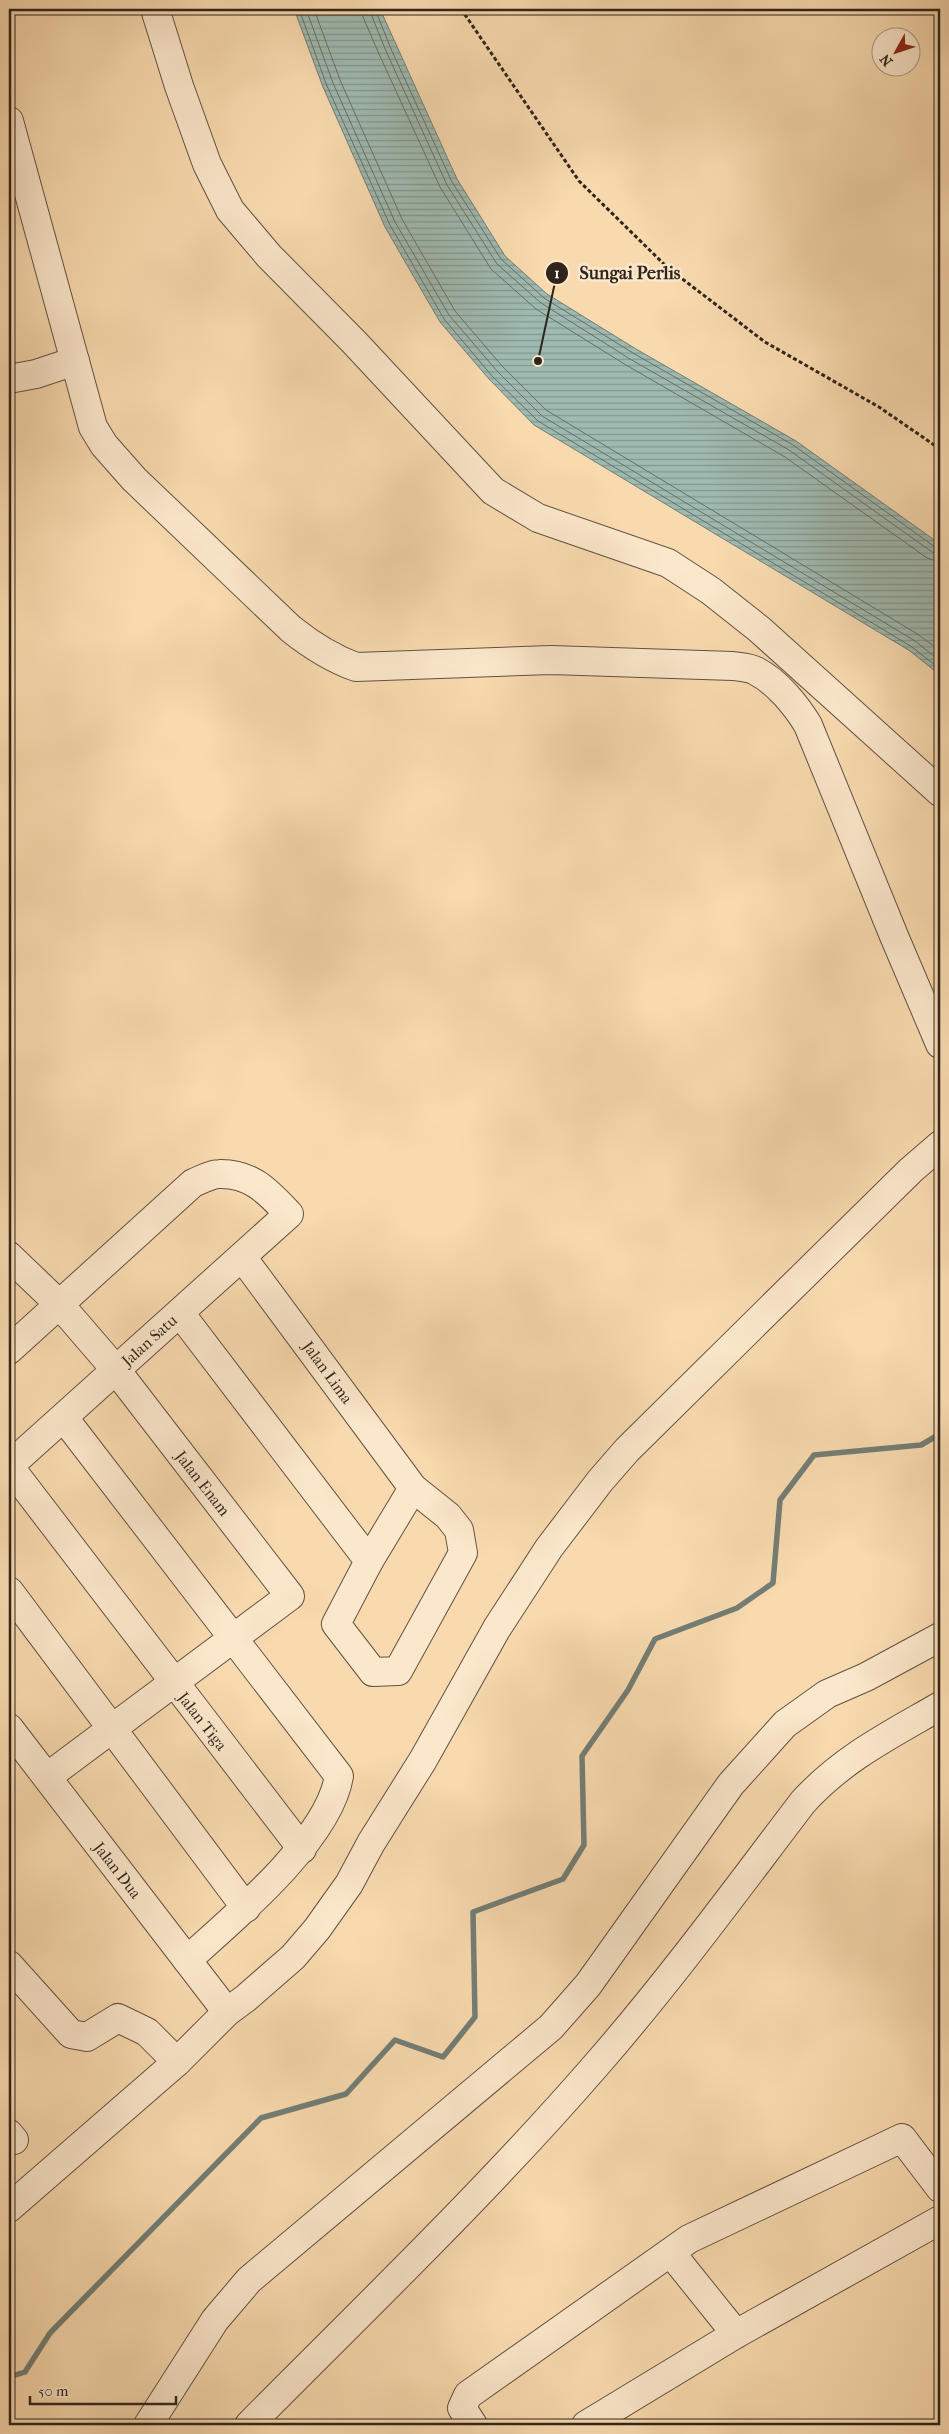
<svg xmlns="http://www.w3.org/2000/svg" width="949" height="2434" font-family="'IM FELL French Canon',serif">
<defs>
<pattern id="water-rules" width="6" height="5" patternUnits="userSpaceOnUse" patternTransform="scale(1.25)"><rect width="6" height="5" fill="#9fbab1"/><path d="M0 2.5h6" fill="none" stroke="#82978f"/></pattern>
</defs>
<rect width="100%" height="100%" fill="#f9daaf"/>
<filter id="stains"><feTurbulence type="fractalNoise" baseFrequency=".004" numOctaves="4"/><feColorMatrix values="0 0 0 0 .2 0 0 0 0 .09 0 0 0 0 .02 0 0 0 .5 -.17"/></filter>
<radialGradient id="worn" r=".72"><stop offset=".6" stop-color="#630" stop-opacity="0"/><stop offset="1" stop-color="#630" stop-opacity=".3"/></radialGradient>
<path fill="url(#water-rules)" stroke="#737e76" d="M294 9H380L457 179 505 256 547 294 636 349 796 441 940 544V675L910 651 534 425 489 379 440 322 385 227 323 87Z"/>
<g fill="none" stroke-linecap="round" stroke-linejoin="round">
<g stroke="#687067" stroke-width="1">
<path d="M299 9 327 86 390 225 444 319 492 376 538 421 912 647 940 669"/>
<path d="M306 9 333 83 395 222 449 315 497 371 542 416 915 641 940 661"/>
<path d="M314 9 340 80 402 219 455 311 502 366 546 410 919 635 940 651"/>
<path d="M362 9 363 17 379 54 440 187 491 269 536 309 626 365 785 457 927 558 940 562"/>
<path d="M369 9 386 51 447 185 497 264 541 303 630 359 789 450 932 552 940 554"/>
<path d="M375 9 391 49 452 182 501 259 544 298 633 353 793 445 935 547 940 548"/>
</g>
<path stroke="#737e76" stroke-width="5.5" d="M9 2377 25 2372 50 2333 261 2118 346 2094 395 2040 443 2057 475 2017 473 1912 563 1879 584 1845 582 1756 628 1690 655 1639 737 1608 773 1583 780 1500 814 1455 921 1445 940 1434"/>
<defs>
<g id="minor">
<path d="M155 9 179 86 207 164 230 210 269 256 354 342 493 491 538 518 668 563 711 591 759 629 940 792"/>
<path d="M9 121 93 427 104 445 134 479 291 629C311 645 331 658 356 667L551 660 733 666C740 667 749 667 756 671 777 682 796 705 808 725L894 936 940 1044"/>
<path d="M9 379 36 374 75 361"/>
<path d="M9 1256 60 1305 116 1370 290 1596 47 1777"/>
<path d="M180 1313 369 1561 336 1624 373 1672 398 1671 463 1553 459 1530 448 1516 413 1488 242 1257"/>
<path d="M9 1350 193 1183C201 1180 211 1174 219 1174 252 1173 269 1193 289 1214L9 1466"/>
<path d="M64 1418 339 1776C329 1839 234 1918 187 1960"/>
<path d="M9 1466 302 1849"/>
<path d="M369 1561 413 1488"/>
<path d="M9 1591 246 1908"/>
<path d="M9 1728 227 2012"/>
<path d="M9 1965 71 2034 87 2037 118 2018 147 2032 177 2062"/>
<path d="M9 2134 14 2140"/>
<path d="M9 2208 177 2062 227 2012 246 1998 293 1957 317 1929 349 1884 371 1843 423 1760 497 1628 549 1548 600 1481 627 1450 787 1292 911 1170 940 1145"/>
<path d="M671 2253 736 2334"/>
<path d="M148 2425 215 2320 249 2280 551 2027 588 1985 731 1784 785 1724 827 1694 866 1677 940 1637"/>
<path d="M249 2425C367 2306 489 2189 598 2063 671 1979 736 1890 803 1802 843 1758 890 1735 940 1706"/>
<path d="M473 2425 462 2408 468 2395 689 2239 902 2138 940 2188"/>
<path d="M586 2425 736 2334 940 2220"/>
</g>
</defs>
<use href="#minor" stroke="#625242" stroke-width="30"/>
<path stroke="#30251d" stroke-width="3" stroke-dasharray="4 2.5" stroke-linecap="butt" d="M461 9 579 181 668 268 765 342 879 407 940 449"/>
<use href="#minor" stroke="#fbe7cb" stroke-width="28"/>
</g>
<g text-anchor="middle" stroke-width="5" stroke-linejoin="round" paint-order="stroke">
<g font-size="16" fill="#30251d" stroke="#fbe7cb">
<text transform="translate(149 1340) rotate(-42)" y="6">Jalan Satu</text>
<text transform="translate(328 1372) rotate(54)" y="6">Jalan Lima</text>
<text transform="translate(203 1483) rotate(52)" y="6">Jalan Enam</text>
<text transform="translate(203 1721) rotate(52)" y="6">Jalan Tiga</text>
<text transform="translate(118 1870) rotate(52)" y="6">Jalan Dua</text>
</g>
</g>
<path fill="none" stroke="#30251d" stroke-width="2" d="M538 361L557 273"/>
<g fill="#30251d" stroke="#fbe7cb" stroke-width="2">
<circle cx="538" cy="361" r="5"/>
<circle cx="557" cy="273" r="12"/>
</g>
<g font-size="15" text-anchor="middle" font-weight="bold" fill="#fff">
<text x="557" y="278">1</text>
</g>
<g font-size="18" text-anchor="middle" font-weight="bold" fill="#30251d" stroke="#fbe7cb" stroke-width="5" stroke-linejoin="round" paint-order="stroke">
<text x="630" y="279">Sungai Perlis</text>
</g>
<rect width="949" height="2434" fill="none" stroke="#f9daaf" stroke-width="30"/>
<rect x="10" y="10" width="929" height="2414" fill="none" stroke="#30251d" stroke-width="2.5"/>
<rect x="15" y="15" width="919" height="2404" fill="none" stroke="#30251d"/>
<g transform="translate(896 52) rotate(230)"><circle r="24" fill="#fbe7cb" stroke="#aa9985"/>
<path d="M0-4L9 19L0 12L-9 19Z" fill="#8f2418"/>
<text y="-8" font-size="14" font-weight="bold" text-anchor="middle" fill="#30251d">N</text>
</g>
<path d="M30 2396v8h146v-8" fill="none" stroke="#30251d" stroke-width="2.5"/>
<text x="38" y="2396" font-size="15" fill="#30251d" stroke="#fbe7cb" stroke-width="4" paint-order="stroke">50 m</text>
<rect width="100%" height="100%" filter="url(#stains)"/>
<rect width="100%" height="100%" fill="url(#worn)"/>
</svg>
